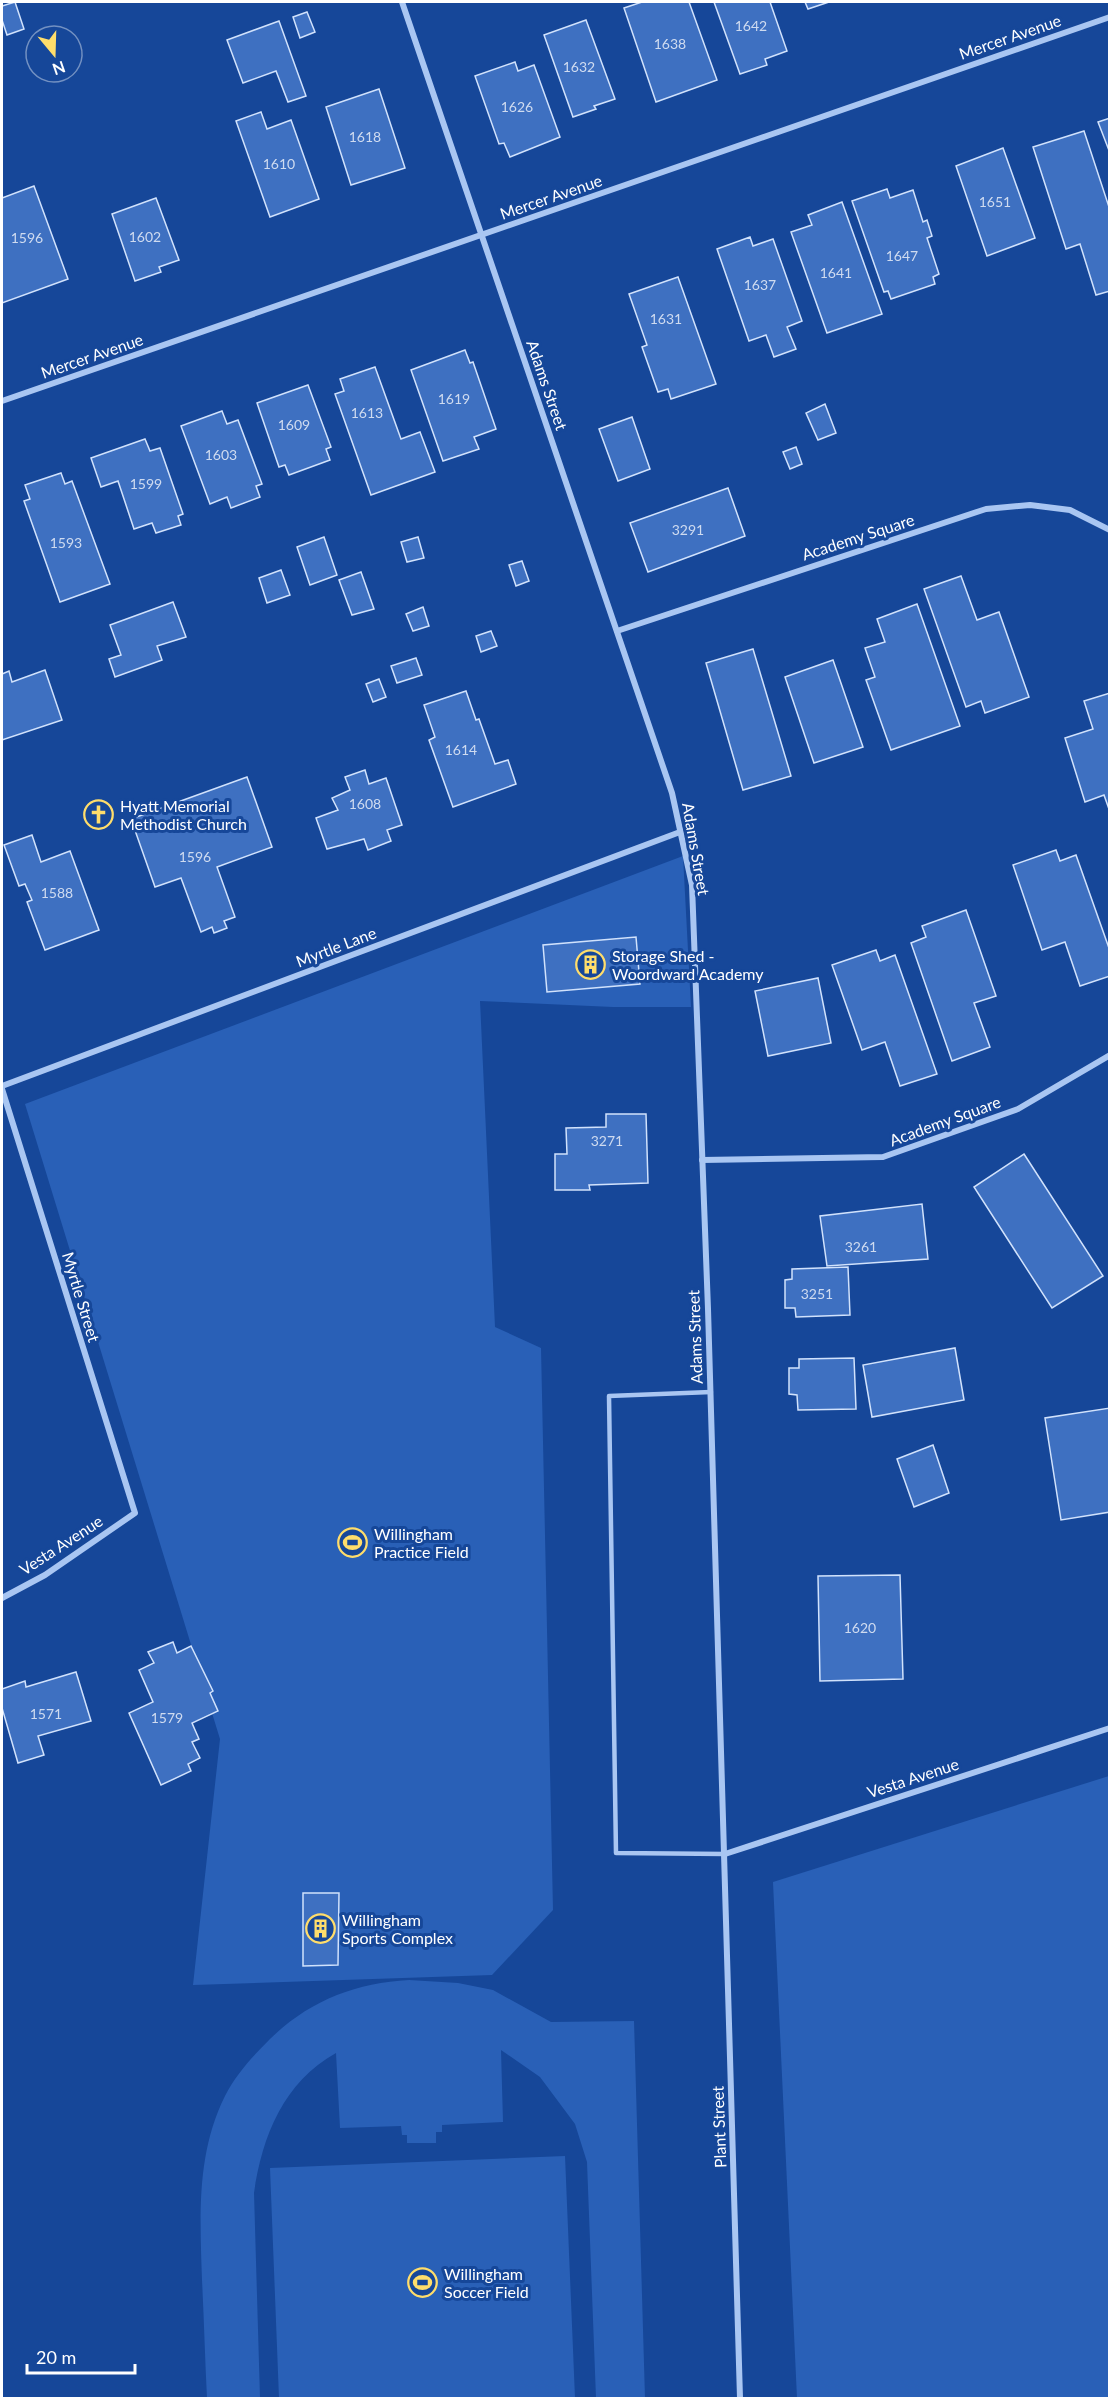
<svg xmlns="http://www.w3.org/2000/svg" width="1111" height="2400" font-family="Lato,sans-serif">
<rect width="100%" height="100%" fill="#164799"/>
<g fill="#2960b7">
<path d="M683 856 691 1007H613L480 1001 495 1327 541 1348 553 1910 492 1975 193 1985 220 1739 25 1104Z"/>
<path d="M1109 1776V2398H797L773 1882Z"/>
<path d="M409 1980 458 1983 493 1990 551 2022 634 2021 645 2398H596L587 2162 575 2124 540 2077 501 2050 503 2122 442 2125V2132H436V2143H407V2135H402L401 2126 340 2128 336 2053C284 2082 262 2136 254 2193L260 2398H207C205 2359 204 2319 202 2280 200 2217 196 2154 225 2096 236 2074 253 2056 270 2039 309 2001 355 1983 409 1980Z"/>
<path d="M565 2156 575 2398H279L270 2168Z"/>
</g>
<g fill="#3e70c1" stroke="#d1e2fc" stroke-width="1.5">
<path d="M15 2 24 29 7 35 2 20V6Z"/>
<path d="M642 2H689L717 80 656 102 624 8Z"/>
<path d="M714 2H770L787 51 765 59 767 65 740 74Z"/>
<path d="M805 2H829L808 9Z"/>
<path d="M307 12 315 32 300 38 293 17Z"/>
<path d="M586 20 615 99 594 106 596 109 573 117 544 35Z"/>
<path d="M279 21 306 96 288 102 276 71 243 83 227 40Z"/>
<path d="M515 62 518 71 534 65 560 137 510 157 504 143 499 144 475 76Z"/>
<path d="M379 89 405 168 351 185 326 107Z"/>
<path d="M261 112 267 129 291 120 319 199 270 217 236 121Z"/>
<path d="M1110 118V153L1098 122Z"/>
<path d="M1084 131 1110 210V291L1096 295 1080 244 1066 249 1033 147Z"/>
<path d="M1003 148 1035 238 987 256 956 166Z"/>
<path d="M34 186 68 279 2 303V198Z"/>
<path d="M887 189 890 198 913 190 923 222 927 220 932 236 927 238 939 274 933 277 935 284 891 299 888 291 884 292 852 201Z"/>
<path d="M156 198 179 260 159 267 161 272 135 281 112 214Z"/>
<path d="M842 202 882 314 827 333 791 232 812 225 808 215Z"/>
<path d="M750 237 753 246 773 239 802 321 787 327 796 349 774 357 766 335 749 341 717 249Z"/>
<path d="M678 277 716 384 671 399 668 389 658 392 642 347 647 345 629 294Z"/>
<path d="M465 350 470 363 473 362 496 429 474 437 479 449 443 461 411 370Z"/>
<path d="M375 367 401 439 420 432 435 472 371 495 335 394 344 391 340 379Z"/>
<path d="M308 385 331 447 326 449 330 460 289 475 285 465 279 467 257 403Z"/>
<path d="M825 404 836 433 818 440 806 413Z"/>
<path d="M222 411 227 424 238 420 262 484 256 486 260 497 231 508 227 497 210 504 181 426Z"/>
<path d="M632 417 650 469 618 481 599 429Z"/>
<path d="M145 439 150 451 160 448 183 514 178 516 181 525 156 533 152 523 134 529 118 481 101 487 91 458Z"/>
<path d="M796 447 802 464 790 469 783 452Z"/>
<path d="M61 473 65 484 72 481 110 584 60 602 24 501 30 499 25 485Z"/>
<path d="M728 488 745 536 648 572 630 523Z"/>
<path d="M324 537 337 575 310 585 297 547Z"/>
<path d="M418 537 424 558 407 562 401 542Z"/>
<path d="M522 561 529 581 516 586 509 565Z"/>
<path d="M281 570 290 595 267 603 259 578Z"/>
<path d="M361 572 374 609 352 615 339 580Z"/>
<path d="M961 576 977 620 999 612 1029 697 985 713 981 701 966 707 924 589Z"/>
<path d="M173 602 186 637 157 646 162 660 115 677 109 659 121 655 110 625Z"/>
<path d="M917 604 960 726 891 750 866 680 875 677 865 648 885 642 877 619Z"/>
<path d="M423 607 429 626 413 631 406 614Z"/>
<path d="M491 631 497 646 481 652 476 636Z"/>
<path d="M753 649 791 776 743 790 706 663Z"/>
<path d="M416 658 422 675 397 683 391 666Z"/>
<path d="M833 660 863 747 814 763 785 677Z"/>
<path d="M45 670 62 720 2 740V674L9 671 12 682Z"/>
<path d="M379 679 386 697 373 702 366 684Z"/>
<path d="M466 691 476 720 479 719 495 764 508 760 516 784 453 807 429 740 435 737 424 705Z"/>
<path d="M1110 693V812L1104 795 1085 802 1065 738 1093 729 1084 701Z"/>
<path d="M365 770 369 784 386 778 402 825 387 830 391 841 368 850 364 839 327 849 316 818 338 810 332 798 350 790 345 777Z"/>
<path d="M247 777 272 847 217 867 235 917 224 921 227 928 214 933 212 927 201 932 181 878 155 887 131 819Z"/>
<path d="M32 835 41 862 70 851 99 930 45 950 27 902 32 900 25 884 19 886 4 845Z"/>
<path d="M1056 850 1060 861 1076 855 1110 951V976L1080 986 1065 942 1042 950 1013 865Z"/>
<path d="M966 910 996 996 974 1003 990 1047 952 1061 911 943 926 937 922 926Z"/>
<path d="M636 937 640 984 547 992 543 945Z"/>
<path d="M876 950 880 961 895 955 937 1074 900 1086 885 1042 862 1050 832 965Z"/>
<path d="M818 978 831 1043 768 1056 755 991Z"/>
<path d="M606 1114H646L648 1183 589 1185 590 1190H555V1154H567L566 1128 606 1127Z"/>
<path d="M1024 1154 1103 1276 1052 1308 974 1187Z"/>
<path d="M922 1204 928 1259 827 1266 820 1216Z"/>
<path d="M848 1267 850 1315 796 1317 795 1308H785V1280L792 1279V1269Z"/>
<path d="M955 1348 964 1400 872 1417 863 1365Z"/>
<path d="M854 1358 856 1409 798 1410 797 1395 789 1394V1368H799V1359Z"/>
<path d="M1110 1408V1512L1061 1520 1045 1418Z"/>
<path d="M933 1445 949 1493 914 1507 897 1459Z"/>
<path d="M900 1575 903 1679 820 1681 818 1576Z"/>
<path d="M173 1642 177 1653 191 1646 213 1691 210 1693 218 1711 192 1723 199 1739 192 1742 200 1758 188 1764 191 1771 161 1785 129 1713 153 1702 139 1670 154 1663 148 1652Z"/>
<path d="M76 1672 91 1721 38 1736 44 1755 18 1763 2 1708V1689L25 1681 26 1687Z"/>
<path d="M303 1893H339L338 1965 303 1966Z"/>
</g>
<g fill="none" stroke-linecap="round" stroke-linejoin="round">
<path stroke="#a9c6f2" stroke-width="4.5" d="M711 1392 609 1396 616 1853 725 1854"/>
<g stroke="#a9c6f2" stroke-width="6">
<path d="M402 2 672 793 692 885 708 1309 740 2398"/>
<path d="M2 401 1110 17"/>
<path d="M617 631 986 509 1030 505 1070 510 1110 530"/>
<path d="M2 1086 680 832"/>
<path d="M2 1089 135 1513 45 1575 2 1598"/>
<path d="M702 1160 883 1157 1018 1109 1110 1055"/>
<path d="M725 1854 1110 1728"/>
</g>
</g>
<defs>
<symbol id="church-ring" viewBox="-11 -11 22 22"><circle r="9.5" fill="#164799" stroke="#ffdd6b" stroke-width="1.5"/><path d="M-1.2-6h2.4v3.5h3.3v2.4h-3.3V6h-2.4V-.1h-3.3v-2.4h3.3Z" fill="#ffdd6b"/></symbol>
<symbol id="building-ring" viewBox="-11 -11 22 22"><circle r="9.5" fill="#164799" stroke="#ffdd6b" stroke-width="1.5"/><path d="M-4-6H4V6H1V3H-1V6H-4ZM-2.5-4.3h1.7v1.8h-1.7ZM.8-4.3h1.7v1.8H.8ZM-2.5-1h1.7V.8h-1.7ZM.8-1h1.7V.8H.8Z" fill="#ffdd6b"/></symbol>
<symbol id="stadium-ring" viewBox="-11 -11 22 22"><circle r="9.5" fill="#164799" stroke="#ffdd6b" stroke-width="1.5"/><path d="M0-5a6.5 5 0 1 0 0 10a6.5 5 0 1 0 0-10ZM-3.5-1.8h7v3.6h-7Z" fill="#ffdd6b"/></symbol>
</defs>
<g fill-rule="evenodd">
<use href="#church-ring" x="82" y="798" width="33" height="33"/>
<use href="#building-ring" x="574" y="948" width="33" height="33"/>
<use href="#stadium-ring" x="336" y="1526" width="33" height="33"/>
<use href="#building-ring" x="304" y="1912" width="33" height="33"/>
<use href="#stadium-ring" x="406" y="2266" width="33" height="33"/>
</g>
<g text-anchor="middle" stroke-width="6" stroke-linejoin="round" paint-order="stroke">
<g font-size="14" fill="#cfdbf0">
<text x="751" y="31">1642</text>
<text x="670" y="49">1638</text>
<text x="579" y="72">1632</text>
<text x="517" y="112">1626</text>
<text x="365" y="142">1618</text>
<text x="279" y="169">1610</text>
<text x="995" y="207">1651</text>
<text x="145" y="242">1602</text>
<text x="27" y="243">1596</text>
<text x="902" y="261">1647</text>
<text x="836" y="278">1641</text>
<text x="760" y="290">1637</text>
<text x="666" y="324">1631</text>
<text x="454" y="404">1619</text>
<text x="367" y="418">1613</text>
<text x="294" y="430">1609</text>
<text x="221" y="460">1603</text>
<text x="146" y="489">1599</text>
<text x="688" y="535">3291</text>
<text x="66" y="548">1593</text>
<text x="461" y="755">1614</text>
<text x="365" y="809">1608</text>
<text x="195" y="862">1596</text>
<text x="57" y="898">1588</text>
<text x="607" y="1146">3271</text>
<text x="861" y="1252">3261</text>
<text x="817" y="1299">3251</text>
<text x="860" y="1633">1620</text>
<text x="46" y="1719">1571</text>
<text x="167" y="1723">1579</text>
</g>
<g font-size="16" fill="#fff" stroke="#164799">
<text transform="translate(1010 37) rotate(-19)" y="6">Mercer Avenue</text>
<text transform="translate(551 197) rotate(-19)" y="6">Mercer Avenue</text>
<text transform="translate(92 356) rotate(-19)" y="6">Mercer Avenue</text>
<text transform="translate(547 385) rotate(71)" y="6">Adams Street</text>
<text transform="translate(858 537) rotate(-18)" y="6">Academy Square</text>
<text transform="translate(696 849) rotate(80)" y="6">Adams Street</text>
<text transform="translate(336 947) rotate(-21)" y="6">Myrtle Lane</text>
<text transform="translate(945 1121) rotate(-20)" y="6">Academy Square</text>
<text transform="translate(81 1297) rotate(73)" y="6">Myrtle Street</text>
<text transform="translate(695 1337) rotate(-92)" y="6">Adams Street</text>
<text transform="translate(61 1545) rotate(-33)" y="6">Vesta Avenue</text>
<text transform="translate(913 1778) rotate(-18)" y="6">Vesta Avenue</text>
<text transform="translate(719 2127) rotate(-92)" y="6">Plant Street</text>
</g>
<g font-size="16" fill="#fff" stroke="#164799" text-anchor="start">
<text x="120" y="812">Hyatt Memorial<tspan x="120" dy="18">Methodist Church</tspan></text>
<text x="612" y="962">Storage Shed -<tspan x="612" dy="18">Woordward Academy</tspan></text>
<text x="374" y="1540">Willingham<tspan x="374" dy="18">Practice Field</tspan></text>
<text x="342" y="1926">Willingham<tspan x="342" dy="18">Sports Complex</tspan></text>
<text x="444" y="2280">Willingham<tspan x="444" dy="18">Soccer Field</tspan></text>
</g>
</g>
<rect width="1111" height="2400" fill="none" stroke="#ffffff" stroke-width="6"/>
<g transform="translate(54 54) rotate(161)"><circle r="28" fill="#164799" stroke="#7391c2" stroke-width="1.5"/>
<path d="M0-4.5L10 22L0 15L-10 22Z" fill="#ffdd6b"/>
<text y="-9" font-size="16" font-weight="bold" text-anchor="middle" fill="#ffffff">N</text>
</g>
<path d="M27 2364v9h108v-9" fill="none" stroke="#ffffff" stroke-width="3"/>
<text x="36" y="2364" font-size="18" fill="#ffffff" stroke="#164799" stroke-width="4.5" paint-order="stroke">20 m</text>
</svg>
